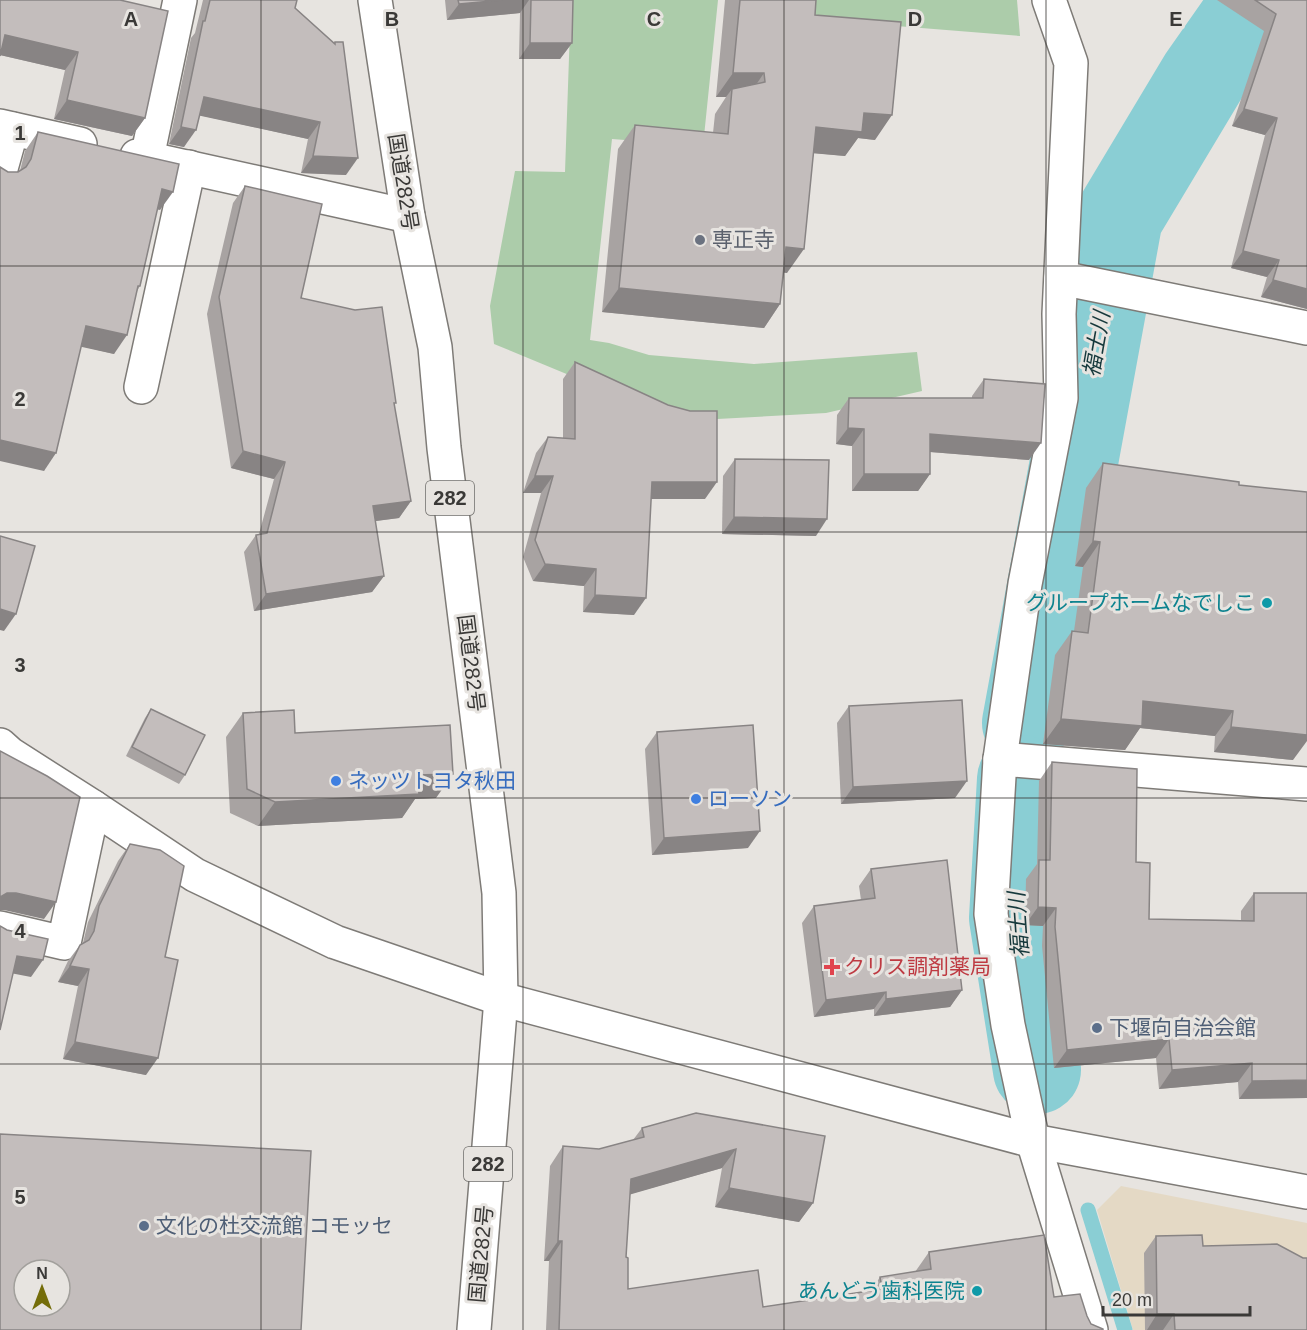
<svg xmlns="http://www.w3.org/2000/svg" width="1307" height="1330" font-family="Helvetica,'Noto Sans JP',sans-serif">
<rect width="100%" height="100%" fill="#e7e4e0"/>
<path fill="#e4d9c5" d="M1121 1186 1307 1223V1330H1133L1097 1210Z"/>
<g fill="#acccaa">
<path d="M571 0H718L703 146 612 139 590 340 609 343 649 355 754 364 917 352 922 391 826 413 680 421 494 344 490 306 515 171 565 172Z"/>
<path d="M811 0H1017L1020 36 809 19Z"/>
</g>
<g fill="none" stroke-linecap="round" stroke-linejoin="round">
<path stroke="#8aced4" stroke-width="15" d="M1088 1210 1125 1330"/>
<g stroke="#8aced4" stroke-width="88">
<path d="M1026 723 1119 217 1203 77 1257 0"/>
<path d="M1021 779 1013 918 1037 1070"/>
</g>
<defs>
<g id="minor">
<path d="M1049 0 1071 63 1059 314 1061 398 1025 584 1000 759 991 914 1008 1025 1033 1141 1091 1330"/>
<path d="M0 126 80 144"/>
<path d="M137 156 408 216"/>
<path d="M147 158 180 0"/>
<path d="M0 172 12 129"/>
<path d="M1061 278 1307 328"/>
<path d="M141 387 189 167"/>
<path d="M0 745 10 754 93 807 195 875 335 942 501 999"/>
<path d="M1000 759 1307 784"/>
<path d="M0 928 64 943 93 807"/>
</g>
<path id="tertiary" d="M501 999 1033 1141 1307 1192"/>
<path id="trunk" d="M375 0 408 216 435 347 444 448 499 893 501 999 474 1330"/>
</defs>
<use href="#minor" stroke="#7e7b77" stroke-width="36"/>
<use href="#tertiary" stroke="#7e7b77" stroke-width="36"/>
<use href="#trunk" stroke="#7e7b77" stroke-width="36"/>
<use href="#minor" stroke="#fff" stroke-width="33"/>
<use href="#tertiary" stroke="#fff" stroke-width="33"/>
<use href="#trunk" stroke="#fff" stroke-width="33"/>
</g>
<g fill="#a8a3a2">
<path d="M120 0 145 118 132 136 54 119 65 70 0 55Z"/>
<path d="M203 0H297L295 8 334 44 335 42 346 175 301 173 308 139 199 115 184 147 169 144 191 38 195 33Z"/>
<path d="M445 0H573L572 43 560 59H519L520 13 447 20Z"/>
<path d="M725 0H816L815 15 875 140 858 138 845 156 814 153 787 273 784 272 780 304 764 328 602 312 618 149 635 125 713 133 715 114 726 97H716Z"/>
<path d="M1217 0H1307V309L1261 297 1267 277 1231 268 1265 135 1232 126 1264 31Z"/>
<path d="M38 132 160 210 157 209 140 286 137 291 114 354 81 346 44 471 8 172H18L20 171 25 151Z"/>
<path d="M245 186 301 298 394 406 411 501 399 518 375 521 384 576 372 592 254 611 244 552 256 535 259 534 274 479 231 468 207 314 233 203Z"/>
<path d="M575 362 705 499H651L634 615 583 612 584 586 533 581 523 557 541 493H523L536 453 548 437 563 438V379Z"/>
<path d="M984 379 1029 460 930 452V474L918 491H852V446L836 444 837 415 849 398H972V396Z"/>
<path d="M735 459 816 536 722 534 723 476Z"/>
<path d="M1103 463 1239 485 1293 760 1214 752 1215 736 1140 728 1125 750 1043 744 1055 655 1072 631H1074L1083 567 1075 566 1086 488Z"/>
<path d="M849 706 955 798 841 804 837 723Z"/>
<path d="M151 709 185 775 179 784 126 756 145 718Z"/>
<path d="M243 713 295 733 436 798 415 799 402 818 258 826 230 813 226 737Z"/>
<path d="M657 732 748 848 652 855 645 749Z"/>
<path d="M1052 762 1136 862 1149 919 1241 920V911L1254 893 1307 1098 1239 1099 1238 1082 1159 1089 1156 1058 1054 1068 1042 946 1043 926 1025 925 1026 879 1037 864 1039 781Z"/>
<path d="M130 844 165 957 146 1075 63 1059 78 986 58 982 68 961 80 945 83 943 88 922 118 861Z"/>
<path d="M871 869 962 990 950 1007 874 1016V1009L814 1017 802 923 814 906 861 900 859 886Z"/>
<path d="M696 1113 813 1203 799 1222 715 1207 722 1168 630 1194 626 1257 628 1289 763 1307 871 1291 880 1277 915 1272 929 1252 1054 1297 1087 1316 1091 1324 1103 1330H546L549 1261H544L550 1166 563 1146 599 1149 633 1140 642 1128Z"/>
<path d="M1156 1236 1203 1246 1303 1258 1307 1330H1145L1144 1253Z"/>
</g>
<g fill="#888484">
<path d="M502 0H529L520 13 447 20 459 4Z"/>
<path d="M5 35 78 52 65 70 0 55Z"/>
<path d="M530 43H572L560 59H519Z"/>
<path d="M733 73H764L747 98 732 89 726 97H716Z"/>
<path d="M204 97 320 122 308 139 192 114Z"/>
<path d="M67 100 145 118 132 136 54 119Z"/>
<path d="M1244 109 1277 118 1265 135 1232 126Z"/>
<path d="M864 113 892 115 875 140 858 138 845 156 799 152 816 127Z"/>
<path d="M181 127 196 130 184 147 169 144Z"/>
<path d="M313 156 358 158 346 175 301 173Z"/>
<path d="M162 189 173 192 160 210 149 207Z"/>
<path d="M786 247 804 249 787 273 769 271Z"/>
<path d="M1243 251 1279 260 1267 277 1231 268Z"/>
<path d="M1273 280 1307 289V309L1261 297Z"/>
<path d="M619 288 780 304 764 328 602 312Z"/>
<path d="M86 326 127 335 114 354 73 345Z"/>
<path d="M848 428 864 429 852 446 836 444Z"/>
<path d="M930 434 1041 443 1029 460 918 451Z"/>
<path d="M0 440 56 453 44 471 0 461Z"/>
<path d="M243 451 285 462 274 479 231 468Z"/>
<path d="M864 474H930L918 491H852Z"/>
<path d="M535 476H553L541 493H523Z"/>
<path d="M652 482H717L705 499H640Z"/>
<path d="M411 501 399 518 361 523 373 506Z"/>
<path d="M734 517 827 519 816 536 722 534Z"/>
<path d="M1093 541 1100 542 1083 567 1075 566Z"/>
<path d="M545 564 596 569 584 586 533 581Z"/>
<path d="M384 576 372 592 254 611 266 594Z"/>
<path d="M595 595 646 598 634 615 583 612Z"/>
<path d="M0 609 16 614 4 631 0 630Z"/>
<path d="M1143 701 1233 711 1215 736 1140 728 1125 750 1043 744 1061 719Z"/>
<path d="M1231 727 1307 735V741L1293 760 1214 752Z"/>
<path d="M453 774 436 798 415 799 402 818 258 826 275 802 417 775Z"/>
<path d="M967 781 955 798 841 804 853 787Z"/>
<path d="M760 831 748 848 652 855 664 838Z"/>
<path d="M7 893H16L56 902 44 919 4 910H0V897Z"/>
<path d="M1038 907 1056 908 1043 926 1025 925Z"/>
<path d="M17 956 43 960 31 977 5 972Z"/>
<path d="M70 966 89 969 78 986 58 982Z"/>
<path d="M962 990 950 1007 874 1016 886 999Z"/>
<path d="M886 992 874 1009 814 1017 826 1000Z"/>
<path d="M1169 1039 1156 1058 1054 1068 1067 1050Z"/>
<path d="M75 1042 158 1058 146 1075 63 1059Z"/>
<path d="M1252 1063 1238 1082 1159 1089 1172 1070Z"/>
<path d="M1307 1080V1098L1239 1099 1252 1081Z"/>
<path d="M736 1149 722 1168 618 1198 631 1179Z"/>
<path d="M729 1188 813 1203 799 1222 715 1207Z"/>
<path d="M558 1241H562L549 1261H544Z"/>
<path d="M1157 1314H1174L1163 1330H1147Z"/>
</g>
<g fill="#c3bdbc" stroke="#888484" stroke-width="1.5" fill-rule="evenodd">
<path d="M0 0H120L168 11 145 118 67 100 78 52 5 35 0 56Z"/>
<path d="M210 0H297L295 8 335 44V42H343L358 158 313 156 320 122 204 97 196 130 181 127 203 21H205Z"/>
<path d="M458 0H502L459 4Z"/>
<path d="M531 0H573L572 43H530Z"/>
<path d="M740 0H816L815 15 901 22 892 115 864 113 862 132 816 127 804 249 786 247 780 304 619 288 635 125 728 134 732 89 765 82 764 73H733Z"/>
<path d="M1255 0H1307V289L1273 280 1279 260 1243 251 1277 118 1244 109 1276 14Z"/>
<path d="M38 132 179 164 173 192 162 189 140 286H138L127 335 86 326 56 453 0 440V167L8 172H18L26 167 31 159Z"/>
<path d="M245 186 322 204 301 298 355 310 382 307 396 403H394L411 501 373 506 384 576 266 594 256 535 267 533 285 462 243 451 219 297Z"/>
<path d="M575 362 668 405 690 411H717V482H652L646 598 595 595 596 569 545 564 535 540 553 476H535L548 437 575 439Z"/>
<path d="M984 379 1045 384 1041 443 930 434V474H864V429L848 428 849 398H983Z"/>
<path d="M735 459 829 460 827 519 734 517Z"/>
<path d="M1103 463 1239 482V485L1307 492V735L1231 727 1233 711 1143 701 1142 726 1061 719 1072 631 1088 633 1100 542 1093 541Z"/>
<path d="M0 536 35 546 16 614 0 609Z"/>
<path d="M962 700 967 781 853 787 849 706Z"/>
<path d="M151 709 205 735 185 775 132 747Z"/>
<path d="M294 710 295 733 450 725 453 774 417 775 419 794 275 802 247 789 243 713Z"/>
<path d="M753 725 760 831 664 838 657 732Z"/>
<path d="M0 751 47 776 80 797 56 902 16 893H7L0 897Z"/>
<path d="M1052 762 1137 769 1136 862 1150 863 1149 919 1254 921V893H1307V1080L1252 1081V1063L1172 1070 1169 1039 1067 1050 1055 927 1056 908 1038 907 1039 860H1050Z"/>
<path d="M130 844 160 850 184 866 165 957 178 960 158 1058 75 1042 89 969 70 966 80 945 89 940 94 931 99 906Z"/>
<path d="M947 860 962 990 886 999V992L826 1000 814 906 875 898 871 869Z"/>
<path d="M0 926 7 930 48 939 43 960 17 956 0 1030Z"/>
<path d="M696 1113 825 1136 813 1203 729 1188 736 1149 631 1179 626 1257 628 1258V1289L758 1270 763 1307 882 1289 880 1277 931 1269 929 1252 1044 1235 1054 1297 1080 1294 1087 1316 1091 1324 1103 1329V1330H559L562 1241H558L563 1146 599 1149 644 1137 642 1128Z"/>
<path d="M0 1134 311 1151 301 1330H0ZM24 1270H60V1306H24Z"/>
<path d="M1202 1235 1203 1246 1277 1244 1303 1258H1307V1330H1175L1174 1314H1157L1156 1236Z"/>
</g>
<path fill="none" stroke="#3a3937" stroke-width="1.5" stroke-opacity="0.55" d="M261 0V1330M523 0V1330M784 0V1330M1046 0V1330M0 266H1307M0 532H1307M0 798H1307M0 1064H1307"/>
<circle fill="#6b7280" stroke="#e7e4e0" stroke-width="2" cx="700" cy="240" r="6"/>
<g fill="#0f9aa8" stroke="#e7e4e0" stroke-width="2">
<circle cx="1267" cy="603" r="6"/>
<circle cx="977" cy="1291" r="6"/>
</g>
<g fill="#3f7fe0" stroke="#e7e4e0" stroke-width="2">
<circle cx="336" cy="781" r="6"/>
<circle cx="696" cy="799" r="6"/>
</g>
<path fill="#e0444e" stroke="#e7e4e0" stroke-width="2" d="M829 958h6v6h6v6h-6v6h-6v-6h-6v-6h6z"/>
<g fill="#5c6f8a" stroke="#e7e4e0" stroke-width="2">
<circle cx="1097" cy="1028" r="6"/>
<circle cx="144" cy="1226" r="6"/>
</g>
<g text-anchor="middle" stroke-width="6" stroke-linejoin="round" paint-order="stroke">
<g fill="#e7e4e0" stroke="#6e6c6a" stroke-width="1.5">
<rect x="426" y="481" width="48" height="34" rx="4.5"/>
<rect x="464" y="1147" width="48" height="34" rx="4.5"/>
</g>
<g font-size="20" font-weight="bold" fill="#3a3937">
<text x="450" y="505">282</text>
<text x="488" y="1171">282</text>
</g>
<g font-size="21" fill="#3a3937" stroke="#e7e4e0">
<text transform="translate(403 182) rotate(81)" y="7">国道282号</text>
<text transform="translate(471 663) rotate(83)" y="7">国道282号</text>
<text transform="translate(481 1254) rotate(-85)" y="7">国道282号</text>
</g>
<g font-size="21" fill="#5b616d" stroke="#e7e4e0" text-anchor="start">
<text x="712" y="247">専正寺</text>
</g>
<g font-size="21" fill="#0d838f" stroke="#e7e4e0" text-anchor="end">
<text x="1255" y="610">グループホームなでしこ</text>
<text x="965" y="1298">あんどう歯科医院</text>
</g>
<g font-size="21" fill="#366cbe" stroke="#e7e4e0" text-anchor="start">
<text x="348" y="788">ネッツトヨタ秋田</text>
<text x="708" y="806">ローソン</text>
</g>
<g font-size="21" fill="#be3a42" stroke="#e7e4e0" text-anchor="start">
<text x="844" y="974">クリス調剤薬局</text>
</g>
<g font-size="21" fill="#4e5e75" stroke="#e7e4e0" text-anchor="start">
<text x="1109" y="1035">下堰向自治会館</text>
<text x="156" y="1233">文化の杜交流館 コモッセ</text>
</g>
<g font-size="22" font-style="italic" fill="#16383b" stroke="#e7e4e0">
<text transform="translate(1096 344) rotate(-80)" y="8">福士川</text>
<text transform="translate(1018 925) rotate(-94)" y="8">福士川</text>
</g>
</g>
<g font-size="20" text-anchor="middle" font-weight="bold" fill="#3a3937" stroke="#e7e4e0" stroke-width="6" stroke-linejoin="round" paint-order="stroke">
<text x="131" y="26">A</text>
<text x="392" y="26">B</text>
<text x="654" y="26">C</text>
<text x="915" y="26">D</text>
<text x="1176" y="26">E</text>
<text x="20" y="140">1</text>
<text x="20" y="406">2</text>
<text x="20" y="672">3</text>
<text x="20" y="938">4</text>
<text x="20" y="1204">5</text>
</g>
<g transform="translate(42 1288)"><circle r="28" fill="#e7e4e0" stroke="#a2a09c" stroke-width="1.5"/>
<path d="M0-4.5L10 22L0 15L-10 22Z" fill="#746d0a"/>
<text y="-9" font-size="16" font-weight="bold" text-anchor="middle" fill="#3a3937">N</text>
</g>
<path d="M1103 1306v9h147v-9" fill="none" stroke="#3a3937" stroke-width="3"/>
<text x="1112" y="1306" font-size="18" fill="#3a3937" stroke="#e7e4e0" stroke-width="4.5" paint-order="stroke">20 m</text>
</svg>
